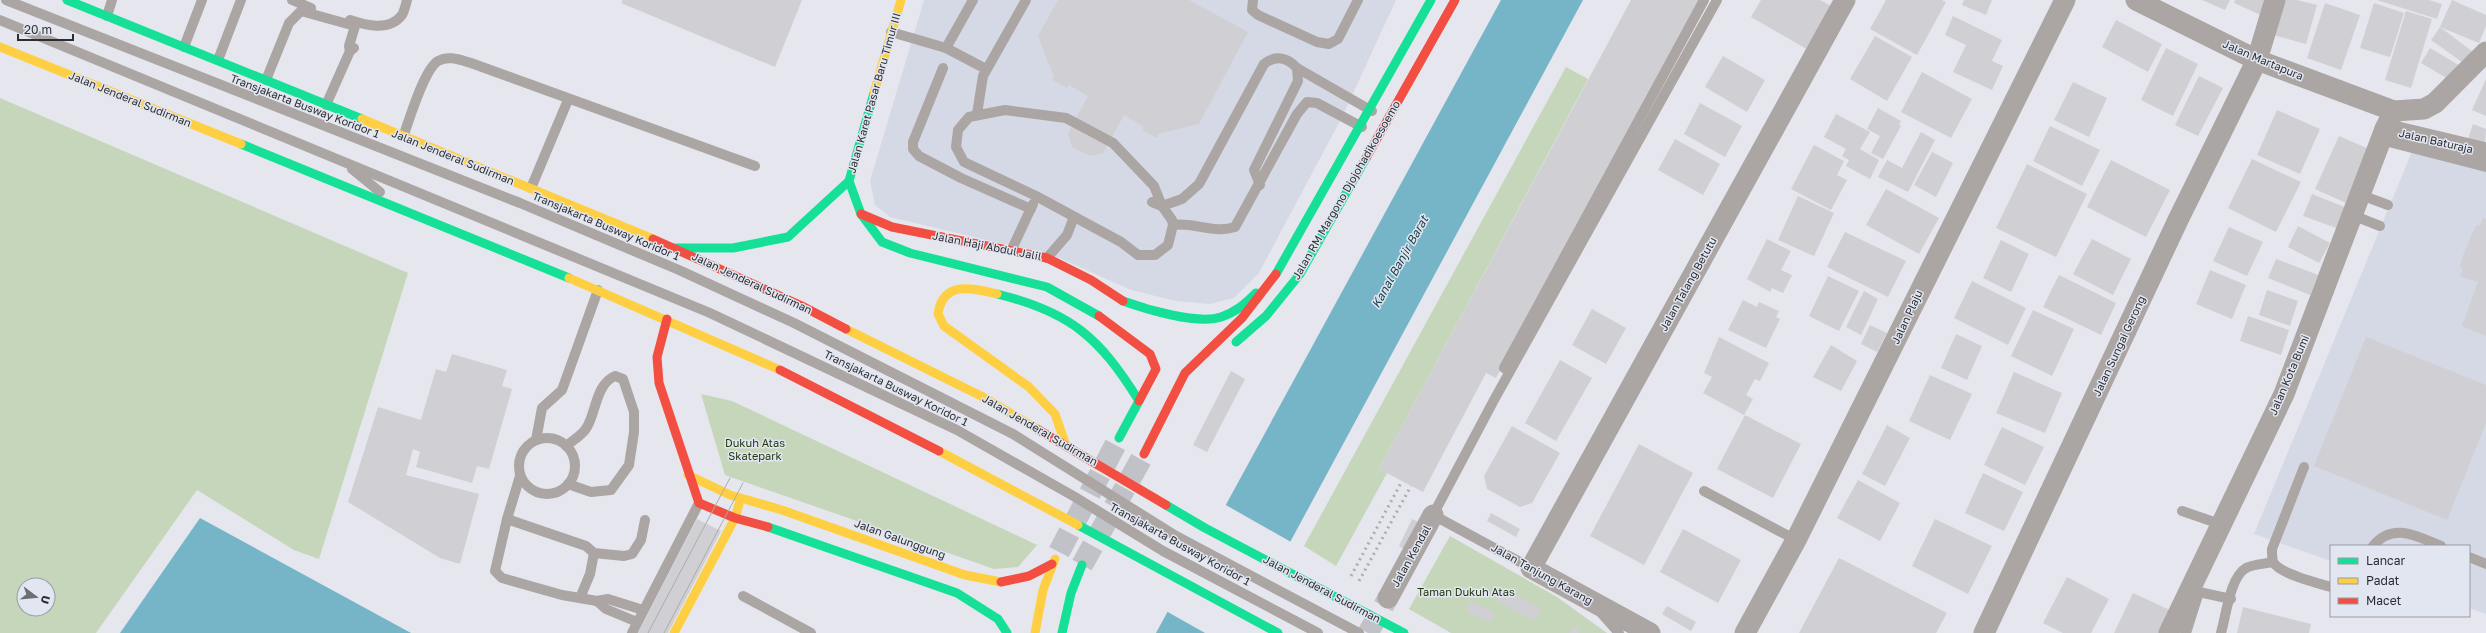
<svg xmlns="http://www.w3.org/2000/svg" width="2486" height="633" font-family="'Golos Text',sans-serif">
<rect width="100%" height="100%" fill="#e6e7ee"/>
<g fill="#d5d9e5">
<path d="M924 0H1396L1342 117 1259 273 1234 298 1210 304 1176 301 1131 290 1057 257 890 217 875 205 870 181Z"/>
<path d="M2413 149 2486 165V614L2469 608V546H2331V561L2254 534Z"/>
</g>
<g fill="#c5d6bb" fill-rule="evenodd">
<path d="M1566 67 1588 79 1379 469 1387 473 1336 566 1304 546Z"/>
<path d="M0 98 408 273 319 559 294 550 197 490 96 633H0ZM24 585H48V609H24Z"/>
<path d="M701 394 732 401 1037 545 1018 567 994 569 725 475Z"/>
<path d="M1450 536 1557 597 1607 633H1451L1409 609Z"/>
</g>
<g fill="#76b5c8">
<path d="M1501 0H1583L1241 633H1156Z"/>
<path d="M200 518 411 633H120Z"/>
</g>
<path fill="#e6e7ee" d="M1224 504 1291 542 1243 633H1205L1166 611Z"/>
<g fill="#d0cfd3">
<path d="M623 0H802L775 67 621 3Z"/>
<path d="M1058 0H1189L1248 32 1199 124 1158 134 1157 138 1142 130 1144 127 1124 115 1103 153 1090 156 1072 147 1068 133 1088 96 1069 85 1067 88 1052 80 1054 77 1038 36Z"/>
<path d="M1631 0H1699L1496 378 1486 373 1423 492 1379 469Z"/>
<path d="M1761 0H1820L1835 8 1810 51 1751 17Z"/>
<path d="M1886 0H1942L1946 2 1917 55 1870 29Z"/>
<path d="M1964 0H1992L1986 15 1962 5Z"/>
<path d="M2202 0H2230L2225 10Z"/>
<path d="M2235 0H2270L2263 16 2234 3Z"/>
<path d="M2280 0H2297L2317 5 2306 44 2270 34Z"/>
<path d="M2377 0H2429L2442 4 2437 19Z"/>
<path d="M2452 0 2486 15V26L2479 43 2440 27Z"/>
<path d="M2325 3 2360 15 2341 70 2307 58Z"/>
<path d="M2374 3 2404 13 2390 57 2360 48Z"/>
<path d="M2406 11 2432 19 2411 88 2385 80Z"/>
<path d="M1953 16 2002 40 1992 61 2003 66 1992 90 1953 72 1966 45 1945 35Z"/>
<path d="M2116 20 2162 44 2148 72 2102 47Z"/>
<path d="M2440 27 2477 55 2469 67 2431 40Z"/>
<path d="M1875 36 1912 57 1887 101 1850 79Z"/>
<path d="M2166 48 2198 64 2173 116 2141 100Z"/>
<path d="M2430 48 2462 67 2453 82 2421 63Z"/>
<path d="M1723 56 1765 80 1747 112 1705 87Z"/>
<path d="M1922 72 1972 99 1951 138 1901 112Z"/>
<path d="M2199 76 2223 88 2198 136 2175 125Z"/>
<path d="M2486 79V116L2472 110Z"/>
<path d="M2073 82 2107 98 2089 137 2054 120Z"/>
<path d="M1700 103 1742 126 1725 157 1684 134Z"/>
<path d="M1878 108 1901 121 1899 125 1901 126 1883 159 1871 153 1880 136 1867 129Z"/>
<path d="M2277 110 2320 129 2300 174 2257 155Z"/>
<path d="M1836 114 1870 132 1860 149 1879 160 1870 179 1846 166 1849 160 1842 156 1846 149 1824 137Z"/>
<path d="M2473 124 2486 129 2485 145 2468 139Z"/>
<path d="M2050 126 2100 150 2082 186 2033 161Z"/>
<path d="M1921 132 1935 140 1908 192 1878 177 1887 160 1902 168Z"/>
<path d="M2339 136 2369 149 2346 203 2315 189Z"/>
<path d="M1675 139 1720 164 1703 195 1658 170Z"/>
<path d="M1814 145 1844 161 1837 175 1847 180 1831 210 1791 189Z"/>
<path d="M1932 152 1953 163 1936 197 1914 185Z"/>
<path d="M2252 159 2301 182 2276 232 2228 208Z"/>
<path d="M2111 160 2170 190 2146 237 2087 207Z"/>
<path d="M2027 164 2087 194 2056 257 1996 228Z"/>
<path d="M1886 189 1939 218 1919 254 1866 225Z"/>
<path d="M2312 194 2347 208 2339 229 2303 216Z"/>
<path d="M1798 196 1834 213 1814 256 1778 240Z"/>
<path d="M2483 218 2486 219V336L2462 326 2478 282 2460 276 2463 268 2460 267 2462 258 2473 232 2477 225 2480 226Z"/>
<path d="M2298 226 2330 243 2319 263 2288 247Z"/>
<path d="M2229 227 2263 242 2247 276 2213 261Z"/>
<path d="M1845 232 1906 261 1888 297 1827 267Z"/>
<path d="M1767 239 1791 251 1781 270 1792 275 1783 293 1772 288 1770 292 1747 279Z"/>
<path d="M2092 239 2131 259 2113 295 2073 274Z"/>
<path d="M2001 240 2029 254 2011 292 1983 278Z"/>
<path d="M2276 259 2318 275 2310 295 2268 278Z"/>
<path d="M2210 270 2246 285 2232 319 2196 304Z"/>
<path d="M2059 275 2116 303 2101 335 2043 307Z"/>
<path d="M1828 276 1859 291 1839 331 1809 316Z"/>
<path d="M1972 281 2026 308 2008 345 1954 318Z"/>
<path d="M2267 290 2298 301 2290 326 2259 315Z"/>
<path d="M1864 291 1878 299 1861 335 1846 327Z"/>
<path d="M1743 300 1757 307 1759 302 1779 311 1776 317 1780 319 1766 348 1728 330Z"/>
<path d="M1592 309 1626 328 1606 364 1572 345Z"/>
<path d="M2033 310 2074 329 2052 376 2011 356Z"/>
<path d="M2248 316 2289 330 2281 355 2240 341Z"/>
<path d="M1870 325 1887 333 1877 352 1861 344Z"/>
<path d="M1956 334 1982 346 1967 380 1941 368Z"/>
<path d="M1719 337 1769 363 1760 381 1755 379 1746 395 1753 399 1744 415 1703 393 1712 377 1704 373Z"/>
<path d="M2366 337 2486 385V423L2447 520 2314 466Z"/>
<path d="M1831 345 1857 361 1841 391 1813 377Z"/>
<path d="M452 354 507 370 502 386 512 389 489 469 477 466 472 483 416 467 420 452 413 449 406 475 479 494 460 564 440 558 348 502 378 407 421 420 436 369 446 372Z"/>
<path d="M1560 360 1592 378 1556 441 1525 423Z"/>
<path d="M1231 371 1245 379 1207 452 1193 445Z"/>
<path d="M2014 372 2062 393 2045 433 1996 413Z"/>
<path d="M1930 375 1972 394 1950 440 1909 421Z"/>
<path d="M1745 415 1801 444 1773 498 1717 469Z"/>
<path d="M1887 425 1910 438 1885 486 1862 474Z"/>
<path d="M1512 426 1560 453 1532 503 1520 507 1487 489 1484 476Z"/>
<path d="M2002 427 2044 447 2025 485 1984 465Z"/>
<path d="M1639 444 1693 473 1644 565 1590 536Z"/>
<path d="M1983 473 2023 492 2004 531 1965 513Z"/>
<path d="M1858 480 1900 503 1880 541 1837 518Z"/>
<path d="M1491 513 1520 529 1516 537 1487 521Z"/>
<path d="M697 519 721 531 668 633H638Z"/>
<path d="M1412 519 1421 523 1407 551 1399 546Z"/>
<path d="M1935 519 1992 546 1968 594 1912 566Z"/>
<path d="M1683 529 1741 560 1718 603 1660 572Z"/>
<path d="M1839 558 1947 613 1936 633H1799Z"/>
<path d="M2067 577 2109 599 2091 633H2063L2043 623Z"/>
<path d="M1502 588 1541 608 1534 621 1495 600Z"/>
<path d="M2133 593 2172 611 2161 633H2114Z"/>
<path d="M1471 601 1495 613 1490 623 1466 611Z"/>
<path d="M1667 606 1696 622 1691 631 1662 614Z"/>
<path d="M2243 607 2311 624 2309 633H2237Z"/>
<path d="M1573 626 1580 629 1578 633H1570Z"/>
</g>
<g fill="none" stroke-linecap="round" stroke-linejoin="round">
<path stroke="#c1c2c8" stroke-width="21" stroke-dasharray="21 10" stroke-linecap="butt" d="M1368 633 1388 598"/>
<g stroke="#c1c2c8" stroke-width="22" stroke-dasharray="22 11" stroke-linecap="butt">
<path d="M1059 552 1119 438"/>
<path d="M1082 565 1144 454"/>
</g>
<g stroke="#aba5a3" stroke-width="10">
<path d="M6 0 520 203 679 270 794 323 1013 434 1176 536 1359 633"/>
<path d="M292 0 311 8"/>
<path d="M1253 0 1252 10 1258 15 1317 42 1329 44 1338 39 1358 0"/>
<path d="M107 16 112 0"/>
<path d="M0 20 710 313 957 430 1075 497 1163 551 1318 633"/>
<path d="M350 20C365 25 389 32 402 15 404 12 406 4 407 0"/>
<path d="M891 32 946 48 986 69"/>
<path d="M184 47 202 0"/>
<path d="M946 48 973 0"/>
<path d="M218 60 241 0"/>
<path d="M943 68 913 142V149L919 156 961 178 1031 209"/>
<path d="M1297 68 1372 111"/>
<path d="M266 80 289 23 301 11 355 26 349 46 350 51"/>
<path d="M326 105 350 51 354 48"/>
<path d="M977 114 983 76 1026 0"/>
<path d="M403 137C409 121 424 69 438 61 449 55 460 60 471 63L755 166"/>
<path d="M2381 140 2486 167"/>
<path d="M352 169 380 192"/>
<path d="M531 188 568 100"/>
<path d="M2361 195 2388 205"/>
<path d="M1152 202 1162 206 1172 220 1173 225 1168 245 1155 255H1138L1121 242 1036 196 964 162 956 147 958 130 969 117 1005 110 1066 118 1113 143 1154 186 1162 206 1182 199 1199 184 1264 64C1275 55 1287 57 1297 68L1298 81 1254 170 1260 185"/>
<path d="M2352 215 2380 226"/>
<path d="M1173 225C1194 222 1214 234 1235 227L1297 114 1307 102 1317 103 1362 127"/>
<path d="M1011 251 1033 204"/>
<path d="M1047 258 1067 235 1074 217"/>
<path d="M1504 368 1704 0"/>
<circle cx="547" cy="466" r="28"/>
<path d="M536 440 542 408 562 390 598 290"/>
<path d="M566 446C573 440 583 435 587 427 596 412 596 384 615 376L623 379 634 412V432L629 465 611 490 591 492 568 484"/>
<path d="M2304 467 2272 549C2272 553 2272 558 2273 562 2280 574 2317 583 2331 587"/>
<path d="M520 476 507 519 495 571 502 578 562 595 597 601 608 599 643 610"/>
<path d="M1704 491 1796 540"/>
<path d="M2182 511 2220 524"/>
<path d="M507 519 586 546 594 553 624 556 632 554 641 540 645 520"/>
<path d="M2373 546C2393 522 2416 536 2441 546"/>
<path d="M2469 557 2486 564"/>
<path d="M1531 568 1433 515 1494 400 1717 0"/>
<path d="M743 596 811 633"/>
<path d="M580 598 590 574 594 553"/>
<path d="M597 601 606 609 637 622"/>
<path d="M1602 614 1619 633"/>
<path d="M632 633 699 503"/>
<path d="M2186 633 2199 592 2231 599"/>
<path d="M2221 633C2226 616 2230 577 2246 568 2254 564 2265 564 2273 562"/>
</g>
<g stroke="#aba5a3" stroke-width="21">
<path d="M2136 0 2257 60 2394 111 2424 109 2435 103 2486 52"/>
<path d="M2385 129 2486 153"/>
<path d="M1388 598 1433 515"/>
<path d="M1650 633 1531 568 1845 0"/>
<path d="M1745 633 1796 540 2065 0"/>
<path d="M1984 633 2178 220 2257 60 2275 0"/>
<path d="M2169 633 2284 394 2385 129 2394 111"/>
</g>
<g stroke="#16e098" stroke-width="9">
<path d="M67 0 362 119"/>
<path d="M241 144 569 278"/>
<path d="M849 181 861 214 882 242 910 253 1047 287 1099 316"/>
<path d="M675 248H733L788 237 849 181 874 93"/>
<path d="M1276 274 1431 0"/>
<path d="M997 294C1071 312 1100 338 1139 401L1119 438"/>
<path d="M1123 301C1145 309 1198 325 1221 317 1236 312 1245 304 1256 293"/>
<path d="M1236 342 1266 316 1300 274 1366 158"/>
<path d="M1166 505 1205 528 1404 633"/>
<path d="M1078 525 1278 633"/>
<path d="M768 527 957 593 998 619 1007 633"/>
<path d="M1062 633 1071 593 1082 565"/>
</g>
<g stroke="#ffcf43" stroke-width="9">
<path d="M0 47 241 144"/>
<path d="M874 93 901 0"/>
<path d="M362 119 653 239"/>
<path d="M569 278 780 370"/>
<path d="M997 294C973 288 943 280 938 314L944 326 1029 387 1055 414 1065 443"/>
<path d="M846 329 981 396 1037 429"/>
<path d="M939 451 1078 525"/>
<path d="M688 475 730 495 782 510 965 575 1001 582"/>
<path d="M674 633 735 518 739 504"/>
<path d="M1035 633 1043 590 1055 559"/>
</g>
<g stroke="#f24e42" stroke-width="9">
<path d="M1366 158 1455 0"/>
<path d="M861 214 892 227 1047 258 1091 280 1123 301"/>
<path d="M653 239 802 306 846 329"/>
<path d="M1099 316 1150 354 1156 369 1139 401"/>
<path d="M667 319 657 357 659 383 699 503 735 518 768 527"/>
<path d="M780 370 939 451"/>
<path d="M1037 429 1166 505"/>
<path d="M1144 454 1185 373 1242 318 1276 274"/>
<path d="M1001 582 1029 576 1052 564"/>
</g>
<g stroke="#aeabad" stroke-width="1">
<path d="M648 633 730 478"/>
<path d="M664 633 743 483"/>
</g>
<g stroke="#aeabad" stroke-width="3" stroke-dasharray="2 4" stroke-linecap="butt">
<path d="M1351 576 1402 481"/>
<path d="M1359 581 1411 486"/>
</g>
</g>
<g text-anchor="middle" stroke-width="3" stroke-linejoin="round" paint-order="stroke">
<g font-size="11" fill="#2c2d31" stroke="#e2e6f1">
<text transform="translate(2263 60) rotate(23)" y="4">Jalan Martapura</text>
<text transform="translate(874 93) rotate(-74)" y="4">Jalan Karet Pasar Baru Timur III</text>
<text transform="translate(130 99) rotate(22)" y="4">Jalan Jenderal Sudirman</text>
<text transform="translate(305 106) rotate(21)" y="4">Transjakarta Busway Koridor 1</text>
<text transform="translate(2436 141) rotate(13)" y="4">Jalan Baturaja</text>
<text transform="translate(453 157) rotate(22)" y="4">Jalan Jenderal Sudirman</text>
<text transform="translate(1346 190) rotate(-60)" y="4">Jalan RM Margono Djojohadikoesoemo</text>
<text transform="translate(606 226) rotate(23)" y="4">Transjakarta Busway Koridor 1</text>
<text transform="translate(987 246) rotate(11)" y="4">Jalan Haji Abdul Jalil</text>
<text transform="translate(752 283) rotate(25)" y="4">Jalan Jenderal Sudirman</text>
<text transform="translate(1688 284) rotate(-61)" y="4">Jalan Talang Betutu</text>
<text transform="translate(1907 317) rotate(-65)" y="4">Jalan Plaju</text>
<text transform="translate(2119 346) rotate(-65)" y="4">Jalan Sungai Gerong</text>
<text transform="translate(2289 375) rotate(-67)" y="4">Jalan Kota Bumi</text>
<text transform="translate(896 388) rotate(26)" y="4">Transjakarta Busway Koridor 1</text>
<text transform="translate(1040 430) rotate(30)" y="4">Jalan Jenderal Sudirman</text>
<text transform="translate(900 539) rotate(20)" y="4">Jalan Galunggung</text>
<text transform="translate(1180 544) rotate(29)" y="4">Transjakarta Busway Koridor 1</text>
<text transform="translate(1411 556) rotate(-61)" y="4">Jalan Kendal</text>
<text transform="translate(1542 574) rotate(29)" y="4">Jalan Tanjung Karang</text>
<text transform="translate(1322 589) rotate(28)" y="4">Jalan Jenderal Sudirman</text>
</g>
<g font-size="11" fill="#243a0e" stroke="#e2e6f1">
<text x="755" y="447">Dukuh Atas<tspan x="755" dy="13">Skatepark</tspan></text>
<text x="1466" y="596">Taman Dukuh Atas</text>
</g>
<g font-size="12" font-style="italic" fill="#1a434e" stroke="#e2e6f1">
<text transform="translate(1400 262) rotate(-61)" y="4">Kanal Banjir Barat</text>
</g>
</g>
<rect x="2330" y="545" width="140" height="72" fill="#e2e6f1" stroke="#999ca4"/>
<rect x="2338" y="558" width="20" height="6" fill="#16e098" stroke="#999ca4"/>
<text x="2366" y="565" font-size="12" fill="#2c2d31">Lancar</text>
<rect x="2338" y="578" width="20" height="6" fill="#ffcf43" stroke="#999ca4"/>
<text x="2366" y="585" font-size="12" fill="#2c2d31">Padat</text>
<rect x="2338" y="598" width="20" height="6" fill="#f24e42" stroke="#999ca4"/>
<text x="2366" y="605" font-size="12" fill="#2c2d31">Macet</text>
<g transform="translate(36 597) rotate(106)"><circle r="19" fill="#e2e6f1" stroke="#999ca4"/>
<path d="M0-3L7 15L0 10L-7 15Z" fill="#6d6e73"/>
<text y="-6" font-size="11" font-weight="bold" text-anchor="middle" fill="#2c2d31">U</text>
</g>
<path d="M18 34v6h55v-6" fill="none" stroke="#2c2d31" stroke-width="2"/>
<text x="24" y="34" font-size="12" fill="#2c2d31" stroke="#e2e6f1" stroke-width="3" paint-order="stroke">20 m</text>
</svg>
